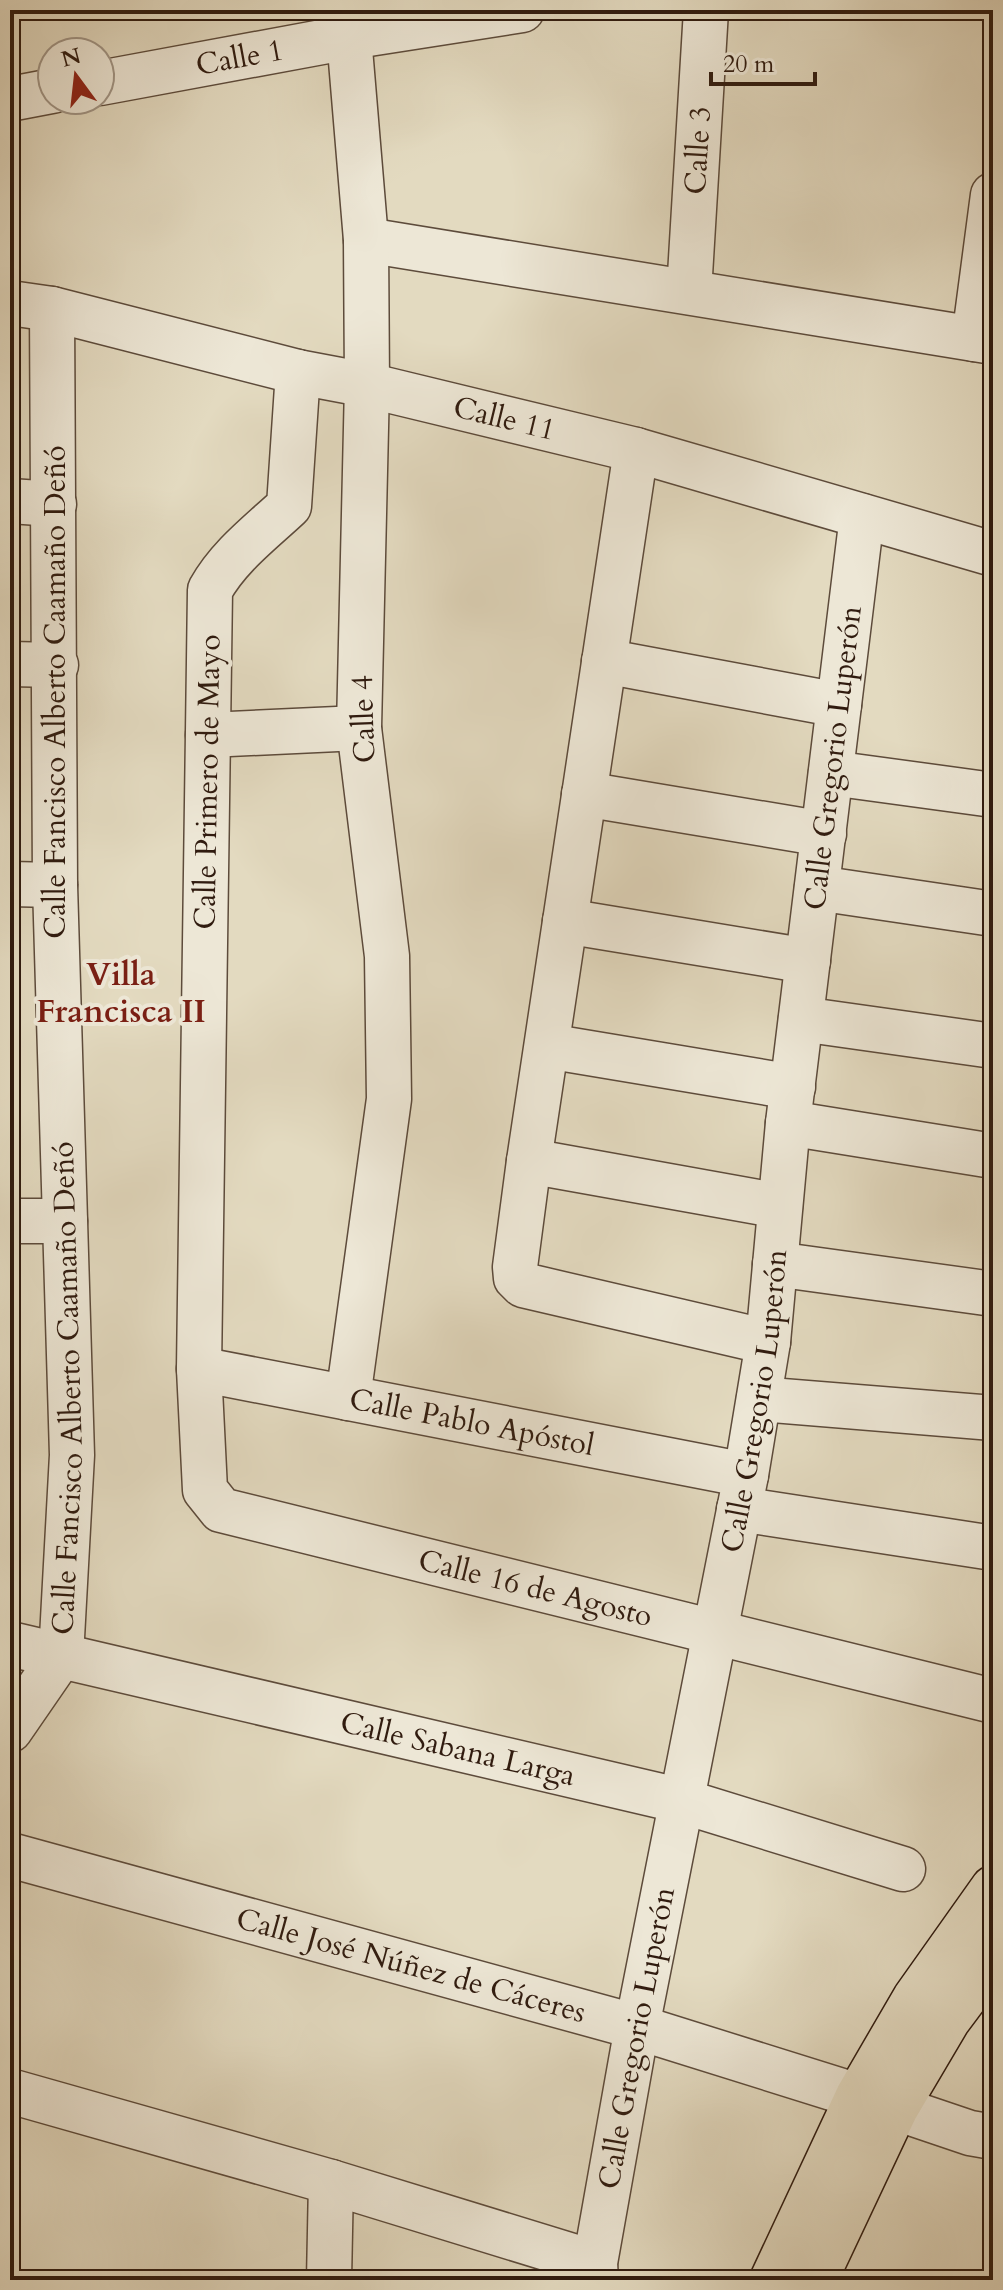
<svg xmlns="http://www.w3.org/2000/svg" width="1003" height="2290" font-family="Cardo,serif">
<rect width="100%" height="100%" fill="#e3dac0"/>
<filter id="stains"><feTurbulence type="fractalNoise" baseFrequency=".0025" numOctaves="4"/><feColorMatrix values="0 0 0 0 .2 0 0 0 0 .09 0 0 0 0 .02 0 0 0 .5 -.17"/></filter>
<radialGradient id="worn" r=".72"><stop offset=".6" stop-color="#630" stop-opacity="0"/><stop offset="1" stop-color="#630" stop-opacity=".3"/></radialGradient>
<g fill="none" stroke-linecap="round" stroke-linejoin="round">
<defs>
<g id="minor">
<path id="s1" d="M100 83 349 37 522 10"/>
<path d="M10 99 52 91"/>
<path d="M366 240 993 342"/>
<path id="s2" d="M689 292 706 10"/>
<path id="s3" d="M10 303 52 309 298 372 367 385 636 450 993 554"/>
<path d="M974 339 993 195"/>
<path id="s4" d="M298 372 289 506C260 533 229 556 210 590L199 1369 205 1490 221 1510 993 1701"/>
<path d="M636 450 529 1161 515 1267 516 1278 523 1285 768 1342"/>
<path d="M10 501 54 504"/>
<path d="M604 661 839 705"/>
<path d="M10 664 56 665"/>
<path d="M208 735 359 728"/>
<path d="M831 773 993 795"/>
<path d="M584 794 824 834"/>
<path d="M10 884 55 885"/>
<path d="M817 888 993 914"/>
<path d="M565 921 808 961"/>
<path d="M801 1019 993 1046"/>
<path d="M547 1046 793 1087"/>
<path d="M788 1123 993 1156"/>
<path d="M529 1161 780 1206"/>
<path d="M10 1221H65"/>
<path d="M775 1264 993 1294"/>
<path id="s5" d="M199 1369 746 1475"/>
<path d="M348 1398 389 1099 387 956 359 728 367 385 366 240 349 37"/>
<path d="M759 1399 993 1418"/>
<path d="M739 1509 993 1548"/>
<path id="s6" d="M10 1644 682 1801 903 1869"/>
<path id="s7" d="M10 1730 61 1656 72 1455 55 885 52 309"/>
<path id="s8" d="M10 1855 637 2027 896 2108 970 2133 993 2137"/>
<path d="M10 2091 331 2182 595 2263"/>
<path d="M329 2280 331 2182"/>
<path id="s9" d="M596 2280 595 2263 637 2027 746 1475 768 1342 788 1123 862 516"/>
</g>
<g id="major">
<path d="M772 2280 858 2096 915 1998 993 1888"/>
<path d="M815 2280 896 2108 948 2020 993 1960"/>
</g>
</defs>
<use href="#minor" stroke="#5d4b3b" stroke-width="47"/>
<use href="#major" stroke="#301b0f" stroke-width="47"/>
<use href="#minor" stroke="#ede7d6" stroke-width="44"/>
<use href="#major" stroke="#e3dac0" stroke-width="44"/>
</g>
<g text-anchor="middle" stroke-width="8" stroke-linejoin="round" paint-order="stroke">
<g font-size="30" fill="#301b0f" stroke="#ede7d6">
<text dy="10" stroke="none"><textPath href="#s1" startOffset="142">Calle 1</textPath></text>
<text dy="10" stroke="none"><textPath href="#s2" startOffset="142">Calle 3</textPath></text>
<text dy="10" stroke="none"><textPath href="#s3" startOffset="508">Calle 11</textPath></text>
<text transform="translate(55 692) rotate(-90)" y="10">Calle Fancisco Alberto Caamaño Deñó</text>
<text transform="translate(363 719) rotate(-92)" y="10">Calle 4</text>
<text dy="10" stroke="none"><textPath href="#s9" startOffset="1542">Calle Gregorio Luperón</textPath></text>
<text transform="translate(207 782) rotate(-89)" y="10">Calle Primero de Mayo</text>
<text dy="10" stroke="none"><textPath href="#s7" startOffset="358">Calle Fancisco Alberto Caamaño Deñó</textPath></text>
<text dy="10" stroke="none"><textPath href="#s9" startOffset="894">Calle Gregorio Luperón</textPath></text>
<text dy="10" stroke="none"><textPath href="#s5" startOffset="278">Calle Pablo Apóstol</textPath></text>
<text dy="10" stroke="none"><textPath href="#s4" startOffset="1500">Calle 16 de Agosto</textPath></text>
<text dy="10" stroke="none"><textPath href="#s6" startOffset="460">Calle Sabana Larga</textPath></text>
<text dy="10" stroke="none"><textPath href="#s8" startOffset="416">Calle José Núñez de Cáceres</textPath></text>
<text dy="10" stroke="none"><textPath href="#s9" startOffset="246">Calle Gregorio Luperón</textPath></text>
</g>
<g font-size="32" font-weight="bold" fill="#7a1f14" stroke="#ede7d6">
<text x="121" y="985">Villa<tspan x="121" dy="37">Francisca II</tspan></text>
</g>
</g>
<rect width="1003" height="2290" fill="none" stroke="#e3dac0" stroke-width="40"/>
<rect x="12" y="12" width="979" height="2266" fill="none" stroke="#301b0f" stroke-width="4"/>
<rect x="20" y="20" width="963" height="2250" fill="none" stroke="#301b0f" stroke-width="2"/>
<g transform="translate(76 76) rotate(345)"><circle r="38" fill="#ede7d6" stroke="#a19586" stroke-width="2"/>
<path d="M0-6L14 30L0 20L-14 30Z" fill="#8f2418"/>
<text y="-12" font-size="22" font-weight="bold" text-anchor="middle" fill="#301b0f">N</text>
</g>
<path d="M711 72v12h104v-12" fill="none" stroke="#301b0f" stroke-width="4"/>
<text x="723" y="72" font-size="24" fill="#301b0f" stroke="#ede7d6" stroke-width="6" paint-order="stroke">20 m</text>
<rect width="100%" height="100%" filter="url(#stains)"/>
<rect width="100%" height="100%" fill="url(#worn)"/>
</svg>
